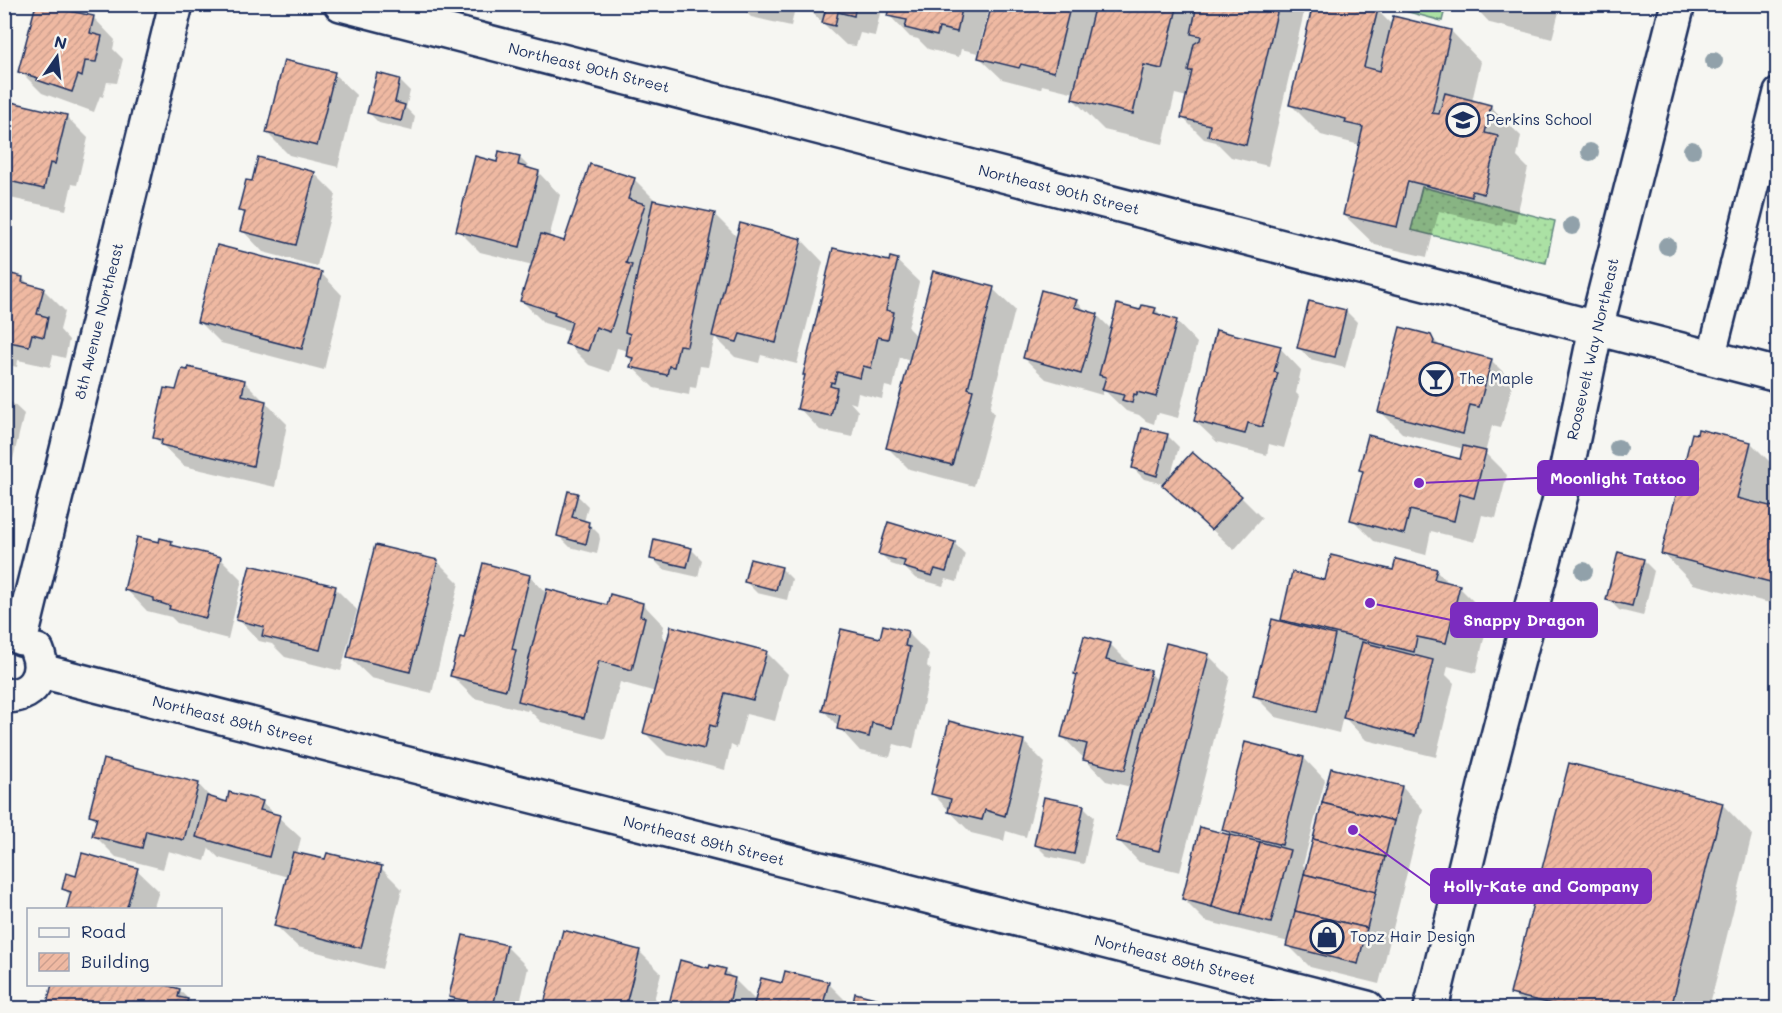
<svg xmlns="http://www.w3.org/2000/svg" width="1782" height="1013" font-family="Mali,sans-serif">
<defs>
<pattern id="grass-dots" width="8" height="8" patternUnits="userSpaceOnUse" patternTransform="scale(1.5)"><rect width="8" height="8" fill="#abe1a4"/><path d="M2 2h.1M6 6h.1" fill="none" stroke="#93c190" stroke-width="1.8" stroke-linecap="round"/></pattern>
<pattern id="park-crowns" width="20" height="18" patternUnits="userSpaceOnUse" patternTransform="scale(1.5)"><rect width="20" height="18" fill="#abe1a4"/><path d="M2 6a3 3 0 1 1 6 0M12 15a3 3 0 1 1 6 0" fill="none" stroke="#93c190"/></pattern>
<pattern id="building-hatch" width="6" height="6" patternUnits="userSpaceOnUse" patternTransform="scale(1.5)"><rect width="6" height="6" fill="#efb9a2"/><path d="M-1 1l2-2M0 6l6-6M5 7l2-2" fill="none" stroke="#cc9f8e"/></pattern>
</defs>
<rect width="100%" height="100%" fill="#f6f6f2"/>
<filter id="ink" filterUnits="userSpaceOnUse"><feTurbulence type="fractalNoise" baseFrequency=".0167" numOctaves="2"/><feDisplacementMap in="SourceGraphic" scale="12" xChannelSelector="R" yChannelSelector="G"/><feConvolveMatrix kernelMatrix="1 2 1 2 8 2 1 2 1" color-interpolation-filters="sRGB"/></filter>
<g filter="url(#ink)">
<path fill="url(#grass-dots)" stroke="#638881" stroke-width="1.5" d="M1422 187 1555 221 1546 263 1411 230Z"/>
<path fill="url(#park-crowns)" stroke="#638881" stroke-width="1.5" d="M1383 5H1446L1442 21Z"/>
<g fill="#0003">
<path d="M738 4H796L791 26 751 17Z"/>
<path d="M803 4H882L875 36 860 33 856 46 846 45Z"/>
<path d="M891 4H990L978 53 961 49 959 57 928 49 918 39 910 37 889 15Z"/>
<path d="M994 4H1306L1268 166 1231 157 1216 142 1204 139 1182 117 1187 97 1175 94 1163 144 1104 130 1073 99 1075 93 1042 85 1041 89 1002 79 980 58Z"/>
<path d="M1353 4 1378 11 1392 25 1451 31 1481 62 1472 101 1490 106 1521 136 1517 157 1528 168 1515 224 1503 221 1502 226 1439 211 1427 257 1375 245 1344 215 1360 145 1321 135 1290 104Z"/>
<path d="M1472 4H1561L1552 39 1490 23Z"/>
<path d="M38 5 94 18 115 40 113 49 123 59 117 83 107 82 103 97 100 96 94 112 42 93 20 71Z"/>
<path d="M334 74 356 95 338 167 289 155 267 133Z"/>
<path d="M399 80 410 91 406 108 415 117 412 131 379 123 368 112Z"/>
<path d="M4 85 8 88 4 99Z"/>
<path d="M66 116 88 138 77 185 72 184 66 210 10 198 4 192V118Z"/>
<path d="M519 157 533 171 539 173 560 195 549 238 565 243 634 179 657 202 714 214 738 238 802 240 823 262 797 364 761 355 759 363 735 357 715 337 708 367 700 366 696 388 690 387 689 395 654 388 632 367 633 362 627 356 628 351 617 348 610 372 589 365 567 343 571 331 544 323 522 301 533 265 480 252 458 230 498 163Z"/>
<path d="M314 173 336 195 317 266 263 252 242 230 246 216 240 210Z"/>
<path d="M897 261 919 282 908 328 917 337 993 289 1015 310 990 408 994 413 974 486 909 469 887 447 911 360 900 357 893 388 885 386 882 399 858 393 856 404 850 402 858 411 852 437 820 430 799 408 806 376 804 374 890 263Z"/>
<path d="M321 273 342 295 324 370 221 343 199 321Z"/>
<path d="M4 274 23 278 30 286 43 289 65 311 60 330 69 340 65 358 53 355 50 367 18 360 17 367 4 364Z"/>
<path d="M1076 301 1088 313 1097 315 1112 330 1155 309 1163 317 1176 321 1197 343 1178 418 1159 413 1158 415H1156L1154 424 1146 421 1139 415 1126 411 1104 390 1102 395 1046 379 1024 358Z"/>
<path d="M1346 311 1357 322 1345 368 1310 359 1299 348Z"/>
<path d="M1430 336 1441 347 1491 360 1513 382 1501 428 1492 426 1485 453 1507 475 1496 518 1482 515 1475 542 1431 531 1426 555 1374 541 1352 519 1364 473 1360 470 1461 461 1464 449 1402 433 1380 411Z"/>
<path d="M1280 348 1301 370 1296 393 1299 396 1284 448 1269 444 1267 455 1217 442 1195 421Z"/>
<path d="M189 372 244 381 287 424 275 487 184 466 155 438Z"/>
<path d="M4 395 24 414 10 471 4 470Z"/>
<path d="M1143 430 1168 436 1179 447 1170 478 1241 497 1262 518 1234 550 1163 484 1144 479 1133 468Z"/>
<path d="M1751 443 1778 470V488L1772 509 1778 510V605L1693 584 1663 553Z"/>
<path d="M577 495 588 506 584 522 588 523 599 534 600 539 597 554 570 547 559 536Z"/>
<path d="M171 542 178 548 220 558 242 580 228 639 193 630 188 626 177 623 171 617 147 611 126 589 160 544Z"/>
<path d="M954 543 965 554 957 582 946 579 943 586 915 578 906 569 891 564 880 553Z"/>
<path d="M691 549 702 560 698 577 663 569 652 558Z"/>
<path d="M1643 560 1654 571 1643 616 1619 610 1608 599Z"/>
<path d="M437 561 459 583 432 693 371 678 349 657Z"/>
<path d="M781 568 792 579 787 600 757 593 746 582Z"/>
<path d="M1436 570 1450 584 1459 587 1489 617 1476 673 1448 666 1446 675 1454 683 1436 757 1366 740 1343 716 1339 733 1276 717 1255 696 1288 625 1282 619 1326 582 1395 571Z"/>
<path d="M530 576 547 594 608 607 643 604 664 626 662 636 668 642 766 652 788 674 775 721 746 714 737 748 731 745 725 770 667 755 645 733 656 692 620 682 605 739 541 722 528 709 527 711 474 698 452 676 465 640Z"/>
<path d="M335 588 357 610 341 671 285 657 272 644 259 641 238 619Z"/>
<path d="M908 633 929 654 927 666 931 670 913 749 894 744 890 757 860 751 824 711 881 640Z"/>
<path d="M1110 644 1132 666 1131 668 1150 673 1158 681 1208 655 1230 677 1180 872 1139 862 1118 840 1131 787 1106 781 1063 737 1078 676 1075 674Z"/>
<path d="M1023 741 1045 763 1026 837 1006 831 1004 841 971 833 932 793Z"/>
<path d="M1304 758 1325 780 1303 865 1307 869 1402 787 1423 809 1379 984 1310 967 1288 945 1289 942 1205 921 1183 899 1230 836 1224 830Z"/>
<path d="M198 784 212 799 228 804 262 802 301 838 297 854 326 861 381 868 402 889 382 969 298 947 276 926 288 877 219 858 209 848 205 861 168 851 163 869 116 857 94 835 97 822 91 815Z"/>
<path d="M1722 804 1752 835 1709 1008H1527L1512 993Z"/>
<path d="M1083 806 1094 817 1084 864 1047 856 1036 845Z"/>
<path d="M137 870 159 891 153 910H67L71 896 64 889 77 878Z"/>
<path d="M564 932 640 952 661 973 652 1008H544Z"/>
<path d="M506 946 528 968 519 1008H462L451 997Z"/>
<path d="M681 962 710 969 725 970 756 1001 783 985 828 983 850 1005 849 1008H669Z"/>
<path d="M54 984 179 990 198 1008H48Z"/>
<path d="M857 995 911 1008H854Z"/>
</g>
<g fill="url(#building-hatch)" stroke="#1b2f5e" stroke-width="1.5">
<path d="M36 4 94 16 90 33 102 36 96 62 85 61 82 77 78 75 72 92 37 80 38 78 18 72Z"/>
<path d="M810 4H856L854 16 838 12 835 26 822 23 826 8Z"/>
<path d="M890 4H963L957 32 939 28 937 36 905 28 907 20 887 16Z"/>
<path d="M992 4H1071L1054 72 1021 64 1019 68 978 58Z"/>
<path d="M1095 4H1178L1162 69 1144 65 1133 114 1072 99Z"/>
<path d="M1197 4H1279L1246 145 1208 136 1210 125 1181 118 1192 71H1188L1194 44 1200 40 1201 36 1191 34Z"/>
<path d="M1313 4H1359L1378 9 1364 67 1380 71 1393 16 1451 30 1432 113 1439 114 1445 93 1491 105 1485 133 1498 136 1484 194 1472 191V197L1408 181 1397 227 1343 215 1363 127 1345 123 1346 119 1289 105Z"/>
<path d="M1503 4H1523L1522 9Z"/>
<path d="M284 60 335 72 317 146 266 133Z"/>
<path d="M377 73 400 79 395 102 405 105 401 121 367 113Z"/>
<path d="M7 101 67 115 55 164 50 163 44 189 4 180V111Z"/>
<path d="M499 151 520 156 518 165 539 171 520 247 456 231 475 156 497 162Z"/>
<path d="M258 157 315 172 296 245 240 231 245 212 238 211 246 180 252 181Z"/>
<path d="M590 164 635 178 628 199 645 204 626 263 632 265 610 332 596 327 588 351 565 344 572 322 554 315 555 312 520 301 541 234 564 241Z"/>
<path d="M653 200 715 213 687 346 679 345 674 367 669 366 667 375 630 367 633 358 626 356 630 334 625 332Z"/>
<path d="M740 223 802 239 776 343 740 334 737 342 712 336Z"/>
<path d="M217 245 322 272 302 349 197 322Z"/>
<path d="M833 248 889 261 890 257 898 259 886 310 894 312 888 339 878 337 871 368 863 366 860 378 837 372 834 383 831 382 830 386 837 388 831 416 797 409 805 375H803Z"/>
<path d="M933 271 994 287 968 388 973 390 952 465 886 448Z"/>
<path d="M4 272 23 277 22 282 44 288 37 314 48 317 44 337 32 334 29 346 4 341Z"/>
<path d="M1778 275V293L1773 292Z"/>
<path d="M1041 290 1077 300 1074 307 1098 314 1081 374 1023 358Z"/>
<path d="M1309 301 1346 310 1335 357 1297 348Z"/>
<path d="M1117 304 1140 310 1142 305 1156 308 1154 313 1177 320 1156 397 1137 392V395L1134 394 1132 403 1122 400 1124 395 1102 390 1106 377 1099 375Z"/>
<path d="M1400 327 1431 335 1434 341 1433 344 1492 359 1479 407 1470 405 1463 434 1378 412Z"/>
<path d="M1216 330 1281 346 1274 372 1278 373 1262 427 1248 423 1245 434 1194 421Z"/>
<path d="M188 367 245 380 242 395 266 401 253 466 161 445 162 440 153 438 164 388 176 390 182 369 188 370Z"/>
<path d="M1142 428 1168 434 1157 476 1132 468Z"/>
<path d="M1698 429 1751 442 1737 498 1778 508V584L1661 554 1692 433 1697 434Z"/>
<path d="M1368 435 1460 459 1463 446 1486 451 1474 498 1460 494 1454 521 1410 510 1404 534 1350 520 1363 471 1359 470Z"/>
<path d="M1192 452 1242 496 1211 530 1162 485Z"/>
<path d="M568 491 578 493 572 517 589 522 588 526 590 527 586 544 557 536Z"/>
<path d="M888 522 955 542 946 572 935 569 932 576 903 567 905 561 878 554Z"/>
<path d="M137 537 159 542 160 538 172 541 171 545 221 557 206 618 169 609 170 606 154 601V598L124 590Z"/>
<path d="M654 539 692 548 687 567 650 559Z"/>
<path d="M375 545 438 560 410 672 347 657Z"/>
<path d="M1618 552 1644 559 1632 606 1606 600Z"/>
<path d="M1331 555 1393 570 1396 559 1437 569 1434 579 1460 585 1446 643 1417 637 1414 652 1281 620 1292 572 1325 580Z"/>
<path d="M750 559 782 567 776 590 744 582Z"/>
<path d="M483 563 530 575 512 649 516 650 506 690 450 676 460 637 464 638Z"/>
<path d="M250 565 336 586 320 650 262 636 264 627 236 620Z"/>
<path d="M547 589 607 605 610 594 643 603 640 616 645 617 632 670 599 661 584 718 518 701Z"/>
<path d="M1272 619 1335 635 1317 712 1253 696Z"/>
<path d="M883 625 908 631 905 646 910 647 892 728 872 723 869 737 837 729 840 715 822 711 841 629 880 638Z"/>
<path d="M671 626 767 651 753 700 725 693 716 727 710 725 704 749 643 733Z"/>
<path d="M1084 636 1111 643 1106 660 1151 671 1125 770 1083 760 1087 744 1061 737 1077 675 1074 674Z"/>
<path d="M1362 642 1433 660 1415 736 1343 718Z"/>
<path d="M1166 643 1209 654 1159 851 1116 841Z"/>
<path d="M949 721 1024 740 1005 816 985 810 982 820 948 812 951 799 931 794Z"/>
<path d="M1245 742 1304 757 1282 845 1222 830Z"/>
<path d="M103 759 199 783 184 840 146 831 142 848 92 836 97 817 89 815Z"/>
<path d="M1569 763 1723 803 1671 1008H1569L1510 994Z"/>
<path d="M1331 768 1402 786 1394 821 1322 803Z"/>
<path d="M229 792 263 801 260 810 280 815 269 857 196 837 207 796 227 802Z"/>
<path d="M1044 797 1084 805 1074 854 1034 845Z"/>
<path d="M1322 803 1394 821 1385 857 1313 839Z"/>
<path d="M1200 827 1230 835 1212 907 1182 899Z"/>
<path d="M1230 835 1260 842 1241 915 1212 907Z"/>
<path d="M1313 839 1385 857 1376 892 1304 874Z"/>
<path d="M1260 842 1290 850 1271 923 1241 915Z"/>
<path d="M293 852 325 859 327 853 382 866 361 948 274 926Z"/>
<path d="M82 853 138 868 126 910H66L71 892 62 889 66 873 76 876Z"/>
<path d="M1304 874 1376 892 1367 928 1295 911Z"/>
<path d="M1778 887V913L1772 911Z"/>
<path d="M1295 911 1367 928 1358 964 1286 946Z"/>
<path d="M563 930 640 950 625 1008H543Z"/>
<path d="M463 935 507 945 493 1007 449 997Z"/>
<path d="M680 960 709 968 710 965 726 969 724 975 735 978 728 1008H668Z"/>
<path d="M785 971 829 982 822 1008H749H753L761 978 782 983Z"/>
<path d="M52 984H162L180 989 178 997 188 999 185 1008H46Z"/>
<path d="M1776 991 1778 1008H1773Z"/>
<path d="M855 993 912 1007 911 1008H852Z"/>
</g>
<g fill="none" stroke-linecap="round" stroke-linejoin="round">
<defs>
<path id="service" d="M1711 358 1778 92"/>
<g id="minor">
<path d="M341 4 1778 375"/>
<path d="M21 638 176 4"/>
<path d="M41 671 1367 1008"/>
<path d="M4 695C31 699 47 675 37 651"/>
</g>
<path id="secondary" d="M1431 1008 1486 782 1562 491 1596 328 1678 4"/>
</defs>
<use href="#service" stroke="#1b2f5e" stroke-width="32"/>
<use href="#minor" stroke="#1b2f5e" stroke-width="38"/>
<use href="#secondary" stroke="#1b2f5e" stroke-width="38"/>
<use href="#service" stroke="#f6f6f2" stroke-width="27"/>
<use href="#minor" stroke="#f6f6f2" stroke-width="33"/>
<use href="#secondary" stroke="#f6f6f2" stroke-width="33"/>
</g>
<g fill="#91a1aa">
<circle cx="1714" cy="61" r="9"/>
<circle cx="1692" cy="150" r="9"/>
<circle cx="1590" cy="152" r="9"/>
<circle cx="1572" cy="226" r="9"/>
<circle cx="1667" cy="246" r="9"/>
<circle cx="1618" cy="448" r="9"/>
<circle cx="1584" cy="571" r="9"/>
</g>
</g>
<defs>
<symbol id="school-ring" viewBox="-11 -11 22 22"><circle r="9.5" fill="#f6f6f2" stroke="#1b2f5e" stroke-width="1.5"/><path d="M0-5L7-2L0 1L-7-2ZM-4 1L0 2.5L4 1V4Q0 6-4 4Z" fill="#1b2f5e"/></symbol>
<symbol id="bar-ring" viewBox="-11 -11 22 22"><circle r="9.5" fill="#f6f6f2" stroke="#1b2f5e" stroke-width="1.5"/><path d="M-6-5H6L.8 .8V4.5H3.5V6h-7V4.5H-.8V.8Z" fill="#1b2f5e"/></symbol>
<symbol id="shop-ring" viewBox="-11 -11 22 22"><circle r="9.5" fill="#f6f6f2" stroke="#1b2f5e" stroke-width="1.5"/><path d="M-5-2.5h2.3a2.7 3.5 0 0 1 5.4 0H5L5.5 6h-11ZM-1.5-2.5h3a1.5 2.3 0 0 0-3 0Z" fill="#1b2f5e"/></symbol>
</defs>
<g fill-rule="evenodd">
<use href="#school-ring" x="1444" y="101" width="38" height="38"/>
<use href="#bar-ring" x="1417" y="360" width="38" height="38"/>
<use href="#shop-ring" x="1308" y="918" width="38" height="38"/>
</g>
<g text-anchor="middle" stroke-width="5" stroke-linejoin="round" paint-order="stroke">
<g font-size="15" fill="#1b2f5e" stroke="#f6f6f2">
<text transform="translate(589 68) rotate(14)" y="5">Northeast 90th Street</text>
<text transform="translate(1059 190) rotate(14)" y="5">Northeast 90th Street</text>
<text transform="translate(99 321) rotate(-76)" y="5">8th Avenue Northeast</text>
<text transform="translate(1593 349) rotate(-77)" y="5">Roosevelt Way Northeast</text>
<text transform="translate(233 721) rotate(14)" y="5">Northeast 89th Street</text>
<text transform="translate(704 841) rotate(14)" y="5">Northeast 89th Street</text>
<text transform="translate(1175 960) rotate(14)" y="5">Northeast 89th Street</text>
</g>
<g font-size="15" fill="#1b2f5e" stroke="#f6f6f2" text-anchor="start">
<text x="1486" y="125">Perkins School</text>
<text x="1459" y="384">The Maple</text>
<text x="1350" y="942">Topz Hair Design</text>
</g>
</g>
<path fill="none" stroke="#7b2cbf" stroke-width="2" d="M1419 483L1538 478M1370 603L1451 620M1353 830L1431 886"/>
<g fill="#7b2cbf" stroke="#f6f6f2" stroke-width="2">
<circle cx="1419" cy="483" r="6"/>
<circle cx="1370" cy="603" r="6"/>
<circle cx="1353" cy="830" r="6"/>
</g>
<g fill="#7b2cbf" stroke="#7b2cbf" stroke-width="2">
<rect x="1538" y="461" width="160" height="34" rx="6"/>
<rect x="1451" y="603" width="146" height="34" rx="6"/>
<rect x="1431" y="869" width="220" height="34" rx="6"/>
</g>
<g font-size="16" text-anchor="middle" font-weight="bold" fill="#fff">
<text x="1618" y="484">Moonlight Tattoo</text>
<text x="1524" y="626">Snappy Dragon</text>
<text x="1541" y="892">Holly-Kate and Company</text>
</g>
<rect width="1782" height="1013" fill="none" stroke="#f6f6f2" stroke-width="24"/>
<rect x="12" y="12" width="1758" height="989" fill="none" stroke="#1b2f5e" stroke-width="2" filter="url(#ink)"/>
<rect x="27" y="908" width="195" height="78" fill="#f6f6f2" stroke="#9ea6b7" stroke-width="1.5"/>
<rect x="39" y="928" width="30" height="9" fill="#f6f6f2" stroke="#9ea6b7" stroke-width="1.5"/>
<text x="81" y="938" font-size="18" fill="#1b2f5e">Road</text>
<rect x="39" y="953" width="30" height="18" fill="url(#building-hatch)" stroke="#9ea6b7" stroke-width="1.5"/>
<text x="81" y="968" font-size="18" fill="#1b2f5e">Building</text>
<g transform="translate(57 57) rotate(14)" stroke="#f6f6f2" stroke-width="4.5" paint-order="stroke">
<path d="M0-4.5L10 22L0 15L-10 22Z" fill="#1b2f5e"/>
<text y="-9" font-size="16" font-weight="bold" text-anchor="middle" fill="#1b2f5e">N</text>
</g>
</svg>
